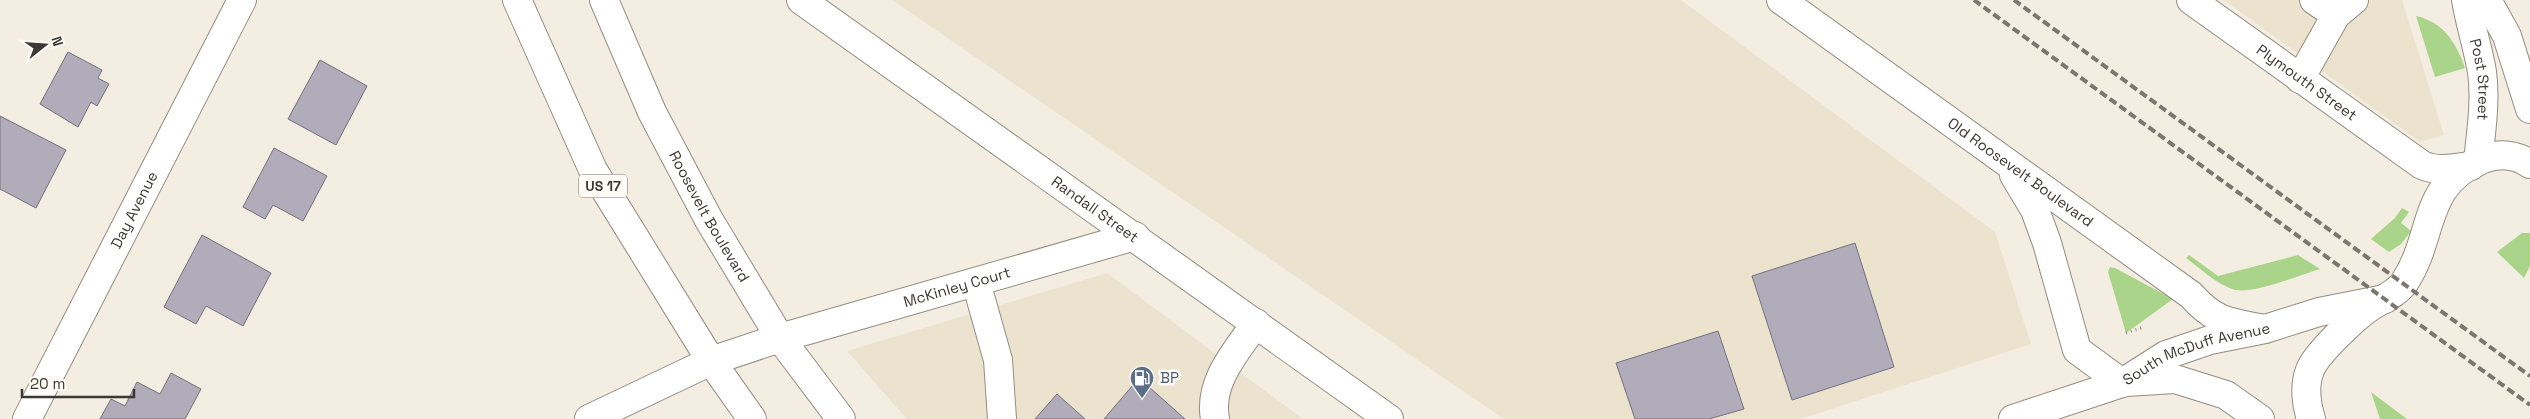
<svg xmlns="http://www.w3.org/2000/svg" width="2530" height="419" font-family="'Space Grotesk',sans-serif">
<rect width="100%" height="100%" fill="#f4ede1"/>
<g fill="#ece3cf">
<path d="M892 0H1681L1995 232 2031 344 1801 419H1504Z"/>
<path d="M2224 0H2402L2444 135 2420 142Z"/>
<path d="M1107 273 1303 419H907L847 351Z"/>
</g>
<g fill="#aad489">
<path d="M2416 16C2444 22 2456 43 2465 68L2435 77Z"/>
<path d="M2402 208 2409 212 2401 223 2411 231 2401 244 2389 252 2371 239 2395 218Z"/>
<path d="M2522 233H2530V266L2524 278 2497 252Z"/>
<path d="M2189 255 2218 276 2298 255 2320 269C2299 275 2251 296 2232 289 2215 283 2200 268 2186 258Z"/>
<path d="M2110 267 2115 268 2173 299 2126 333 2108 272Z"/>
<path d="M2371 392 2407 419H2380Z"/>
</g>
<g fill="#b0acb9" stroke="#75717d">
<path d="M68 52 102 70 98 78 109 84 97 106 91 102 78 127 40 104Z"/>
<path d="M320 60 367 86 336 145 288 119Z"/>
<path d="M0 116 66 150 36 208 0 189Z"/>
<path d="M274 148 327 176 303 221 273 205 265 219 243 207Z"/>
<path d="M202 235 271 273 243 326 206 306 196 324 164 307Z"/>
<path d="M1855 243 1894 367 1792 400 1752 276Z"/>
<path d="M1718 331 1744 409 1709 419H1635L1616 363Z"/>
<path d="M171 373 201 389 185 419H100L111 399 125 406 137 382 160 394Z"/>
<path d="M1139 378 1185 419H1104Z"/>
<path d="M1057 394 1085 419H1035Z"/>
</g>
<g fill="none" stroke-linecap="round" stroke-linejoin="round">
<defs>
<g id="minor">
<path id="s1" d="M801 0 1389 419"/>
<path id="s2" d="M2191 0 2422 165C2437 172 2455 168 2471 166"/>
<path d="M2314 0 2336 15"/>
<path d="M2300 79 2336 15 2354 0"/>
<path d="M976 282 998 360 1002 419"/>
<path id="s3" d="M27 419 242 0"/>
<path id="s4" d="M589 419 711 361 780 338 1135 236"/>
<path d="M1215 419C1208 382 1236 352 1256 323"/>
</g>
<g id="major">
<path id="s5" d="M1781 0 2191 295C2216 323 2229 322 2265 329"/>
<path id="s6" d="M2466 0C2470 24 2478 48 2482 72 2486 100 2481 133 2478 161"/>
<path d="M2487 0 2507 36 2530 109"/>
<path d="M2014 175 2035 210 2047 243 2077 350 2122 383"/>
<path d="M2126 382 2175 379 2226 395 2260 419"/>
<path id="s7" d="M2013 419 2122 383 2166 355 2210 340 2265 329 2319 312 2385 299"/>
<path d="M2311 419C2306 404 2304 385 2310 370 2316 354 2355 317 2370 307 2381 300 2396 294 2404 283 2436 235 2420 185 2483 159 2499 153 2515 154 2530 164"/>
</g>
<g id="highway">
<path d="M517 0 593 170 711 361 752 419"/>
<path id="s8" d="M604 0 652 112 709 220 780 338 841 419"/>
</g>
</defs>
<use href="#minor" stroke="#938d81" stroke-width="30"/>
<use href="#major" stroke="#938d81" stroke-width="30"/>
<use href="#highway" stroke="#938d81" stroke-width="30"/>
<path stroke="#918d84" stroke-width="3" stroke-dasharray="1 4" stroke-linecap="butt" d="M2126 333 2144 327"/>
<use href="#minor" stroke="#fff" stroke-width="28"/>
<use href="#major" stroke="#fff" stroke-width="28"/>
<use href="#highway" stroke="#fff" stroke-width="28"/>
<g stroke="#7b766f" stroke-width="4" stroke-dasharray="8 4" stroke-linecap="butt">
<path d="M1974 0 2530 405"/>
<path d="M2014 0 2530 376"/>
</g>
</g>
<defs>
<symbol id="fuel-pin" viewBox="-11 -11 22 30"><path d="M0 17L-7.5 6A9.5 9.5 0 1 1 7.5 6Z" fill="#5c6f8a" stroke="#fefbf6"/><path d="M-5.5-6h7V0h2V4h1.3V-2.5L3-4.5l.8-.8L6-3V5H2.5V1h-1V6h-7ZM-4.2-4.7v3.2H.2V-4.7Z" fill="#fff"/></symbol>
</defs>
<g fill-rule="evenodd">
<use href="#fuel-pin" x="1128" y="364" width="28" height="38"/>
</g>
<g text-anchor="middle" stroke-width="5" stroke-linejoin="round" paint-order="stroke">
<rect fill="#fefbf6" stroke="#76736e" stroke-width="1" x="579" y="174.5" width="48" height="23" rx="4"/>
<g font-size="14" font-weight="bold" fill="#3c3934">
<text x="603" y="191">US 17</text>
</g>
<g font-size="15" fill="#3c3934" stroke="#fefbf6">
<text dy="5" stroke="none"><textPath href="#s6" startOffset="81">Post Street</textPath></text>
<text dy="5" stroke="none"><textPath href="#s2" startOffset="142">Plymouth Street</textPath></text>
<text dy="5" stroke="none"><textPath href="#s5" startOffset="295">Old Roosevelt Boulevard</textPath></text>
<text dy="5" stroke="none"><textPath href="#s1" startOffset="361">Randall Street</textPath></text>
<text dy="5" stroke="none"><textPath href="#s3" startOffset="235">Day Avenue</textPath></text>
<text dy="5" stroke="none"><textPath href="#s8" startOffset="241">Roosevelt Boulevard</textPath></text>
<text dy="5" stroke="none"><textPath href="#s4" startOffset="392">McKinley Court</textPath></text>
<text dy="5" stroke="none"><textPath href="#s7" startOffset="196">South McDuff Avenue</textPath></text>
</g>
<g font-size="15" fill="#4e5e75" stroke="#fefbf6" text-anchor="start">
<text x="1160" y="383">BP</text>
</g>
</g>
<g transform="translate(45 45) rotate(73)" stroke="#fefbf6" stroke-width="4" paint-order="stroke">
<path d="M0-4L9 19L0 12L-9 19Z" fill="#3c3934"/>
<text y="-8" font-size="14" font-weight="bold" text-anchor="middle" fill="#3c3934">N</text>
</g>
<path d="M22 389v8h112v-8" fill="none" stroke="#3c3934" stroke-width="2.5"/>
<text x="30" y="389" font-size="15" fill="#3c3934" stroke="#fefbf6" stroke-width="4" paint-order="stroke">20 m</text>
</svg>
